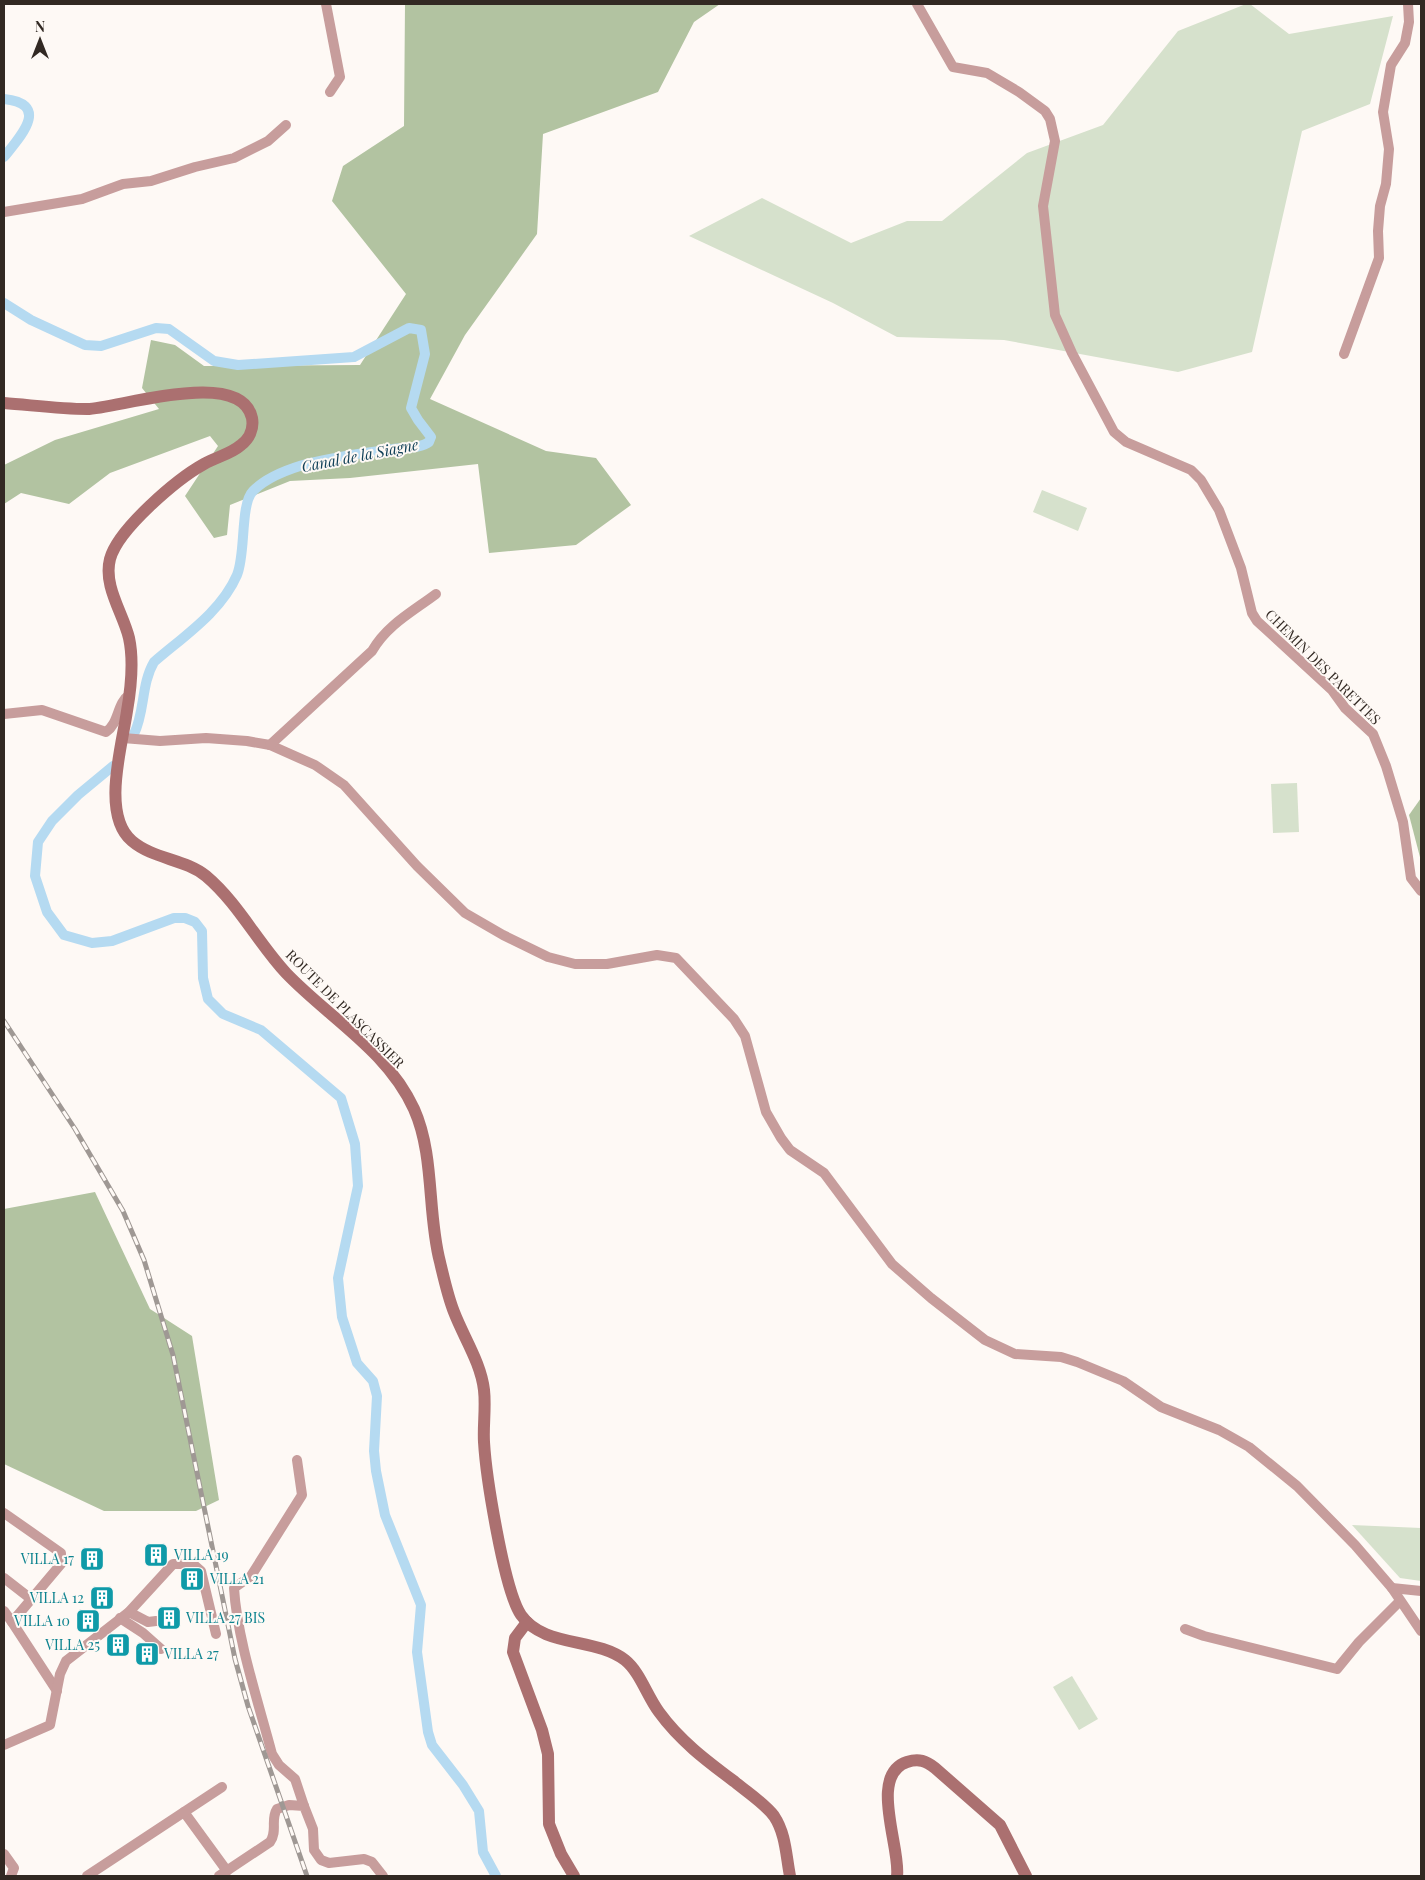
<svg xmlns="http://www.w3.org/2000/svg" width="1425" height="1880" font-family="'Playfair Display',serif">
<rect width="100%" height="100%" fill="#fef9f5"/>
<g fill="#d6e1cc">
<path d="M1246 4H1250L1289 34 1393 16 1370 104 1302 131 1252 352 1178 372 1004 340 897 337 833 303 689 236 762 198 851 243 907 221H942L1027 153 1103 125 1178 31Z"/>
<path d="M1042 490 1087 508 1078 531 1033 512Z"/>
<path d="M1297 783 1299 832 1273 833 1271 784Z"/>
<path d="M1352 1525 1421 1528V1581L1400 1578Z"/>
<path d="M1072 1676 1098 1719 1079 1730 1053 1687Z"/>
</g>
<g fill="#b2c3a1">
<path d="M405 4H720L694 22 658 92 543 134 537 234 465 335 430 399 546 451 596 458 631 505 576 545 489 553 478 464 350 478 290 481 230 505 227 535 214 538 185 496 218 446 210 436 110 473 69 504 21 493 4 504V465L55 440 159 409 142 388 151 340 175 345 204 366 360 365 406 294 332 201 343 166 404 126Z"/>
<path d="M1421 798V861L1409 815Z"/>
<path d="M95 1192 150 1309 192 1336 219 1500 196 1511H104L4 1464V1209Z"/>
</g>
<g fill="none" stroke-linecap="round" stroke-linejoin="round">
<g stroke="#b5daf1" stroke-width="10">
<path d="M4 99C52 104 19 138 4 157"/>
<path d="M4 303 31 320 85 345 101 346 156 328 169 329 214 361 238 365 354 357 409 328 421 330 425 354 411 408 418 420 431 437 429 442C420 449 404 447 393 449 352 455 283 461 253 491 240 504 246 554 237 575 221 612 184 636 154 662 141 684 145 712 134 734"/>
<path d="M113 766 78 795 52 821 38 842 35 876 47 912 64 935 92 943 112 941 174 918H185L195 922 202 931 203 978 208 999 223 1014 261 1030 341 1098 355 1144 358 1186 338 1278 342 1317 357 1363 373 1381 377 1396 374 1451 376 1471 385 1515 421 1605 417 1652 428 1732 432 1745 463 1785 479 1811 483 1852 496 1876"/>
</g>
<g stroke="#c79d9c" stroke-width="10">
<path d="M326 4 340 77 330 92"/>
<path d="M917 4 953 67 987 73 1019 92 1045 111 1050 119 1055 141 1043 206 1055 315 1072 353 1114 432 1126 442 1191 470 1201 480 1219 510 1241 568 1252 613 1257 621 1332 690 1345 708 1373 734 1386 766 1403 822 1411 878 1421 891"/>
<path d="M4 212 82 199 123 184 151 181 195 167 234 158 268 141 286 125"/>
<path d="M1344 354 1379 258 1378 231 1380 206 1386 184 1389 149 1383 112 1391 65 1405 43 1409 22 1408 4"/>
<path d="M4 714 42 710 106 732C120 722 116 704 130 694"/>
<path d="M123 738 160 741 206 738 247 741 270 745 315 765 344 785 417 866 465 913 503 935 548 957 575 964H607L657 955 676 958 734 1019 745 1036 766 1112 781 1138 790 1150 824 1173 892 1264 931 1298 985 1340 1015 1354 1061 1357 1077 1362 1123 1381 1161 1407 1219 1430 1249 1447 1297 1486 1355 1545 1392 1588 1421 1631"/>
<path d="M270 745 372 651C387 625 412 612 436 594"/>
<path d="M297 1460 302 1495 251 1576 234 1588C237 1639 259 1704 272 1754L279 1765 295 1779 304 1806"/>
<path d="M4 1513 61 1553V1564L12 1622 4 1611"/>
<path d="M4 1578 31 1599"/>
<path d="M1392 1588 1421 1591"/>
<path d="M129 1612 148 1622 156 1621"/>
<path d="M120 1618 143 1633 161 1649"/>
<path d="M12 1622 57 1691"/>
<path d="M1185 1629 1204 1636 1337 1669 1359 1642 1400 1601"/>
<path d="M4 1745 50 1725 60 1674 66 1661 129 1612 173 1564H193L201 1571 216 1634"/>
<path d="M184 1812 227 1871"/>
<path d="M4 1854 14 1868 11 1876"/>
<path d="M87 1876 222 1787"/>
<path d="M219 1876 270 1842C278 1831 270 1820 277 1809L289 1805 304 1806 313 1829 314 1850 321 1860 329 1863 364 1859 372 1862 383 1876"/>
</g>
<g stroke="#ab7070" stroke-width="12">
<path d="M4 403C31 405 60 409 87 409 120 408 241 367 252 418 254 429 249 439 241 445 231 454 216 457 204 464 177 479 118 529 110 559 103 586 123 613 129 638 134 661 131 688 127 711 122 746 101 815 132 841 153 859 185 859 206 876 238 903 258 943 286 973 329 1018 387 1050 414 1109 435 1156 427 1213 440 1262 444 1279 448 1297 454 1312 464 1338 481 1363 484 1390 486 1407 483 1425 484 1442 486 1476 504 1590 521 1615 544 1648 595 1637 625 1660 640 1672 647 1696 659 1712 680 1741 707 1761 735 1782 748 1793 764 1803 774 1816 786 1834 786 1856 790 1876"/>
<path d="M527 1622 515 1638 513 1652 542 1730 548 1754 549 1824 561 1854 574 1876"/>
<path d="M897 1876C901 1848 868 1775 907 1762 919 1758 926 1761 935 1768L1000 1825 1026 1876"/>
</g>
<defs>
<path id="rail" d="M4 1021 75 1129 123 1211 144 1260 173 1355 235 1659 248 1706 307 1876"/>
</defs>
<use href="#rail" stroke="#9f9894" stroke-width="5"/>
<use href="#rail" stroke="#fef9f5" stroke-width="3" stroke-dasharray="9" stroke-linecap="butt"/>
</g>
<defs>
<symbol id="building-square" viewBox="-11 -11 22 22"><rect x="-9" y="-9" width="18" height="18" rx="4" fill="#0f9aa8" stroke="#fef9f5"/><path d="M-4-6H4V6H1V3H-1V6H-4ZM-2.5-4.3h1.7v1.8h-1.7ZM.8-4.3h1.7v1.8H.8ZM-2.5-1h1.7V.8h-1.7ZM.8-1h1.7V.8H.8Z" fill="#fff"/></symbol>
</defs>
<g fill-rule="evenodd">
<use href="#building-square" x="142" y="1541" width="28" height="28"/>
<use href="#building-square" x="78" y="1545" width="28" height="28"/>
<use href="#building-square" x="178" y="1565" width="28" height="28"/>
<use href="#building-square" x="88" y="1584" width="28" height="28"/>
<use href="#building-square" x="155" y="1604" width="28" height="28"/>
<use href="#building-square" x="74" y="1607" width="28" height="28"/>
<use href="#building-square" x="104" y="1631" width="28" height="28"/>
<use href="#building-square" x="133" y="1640" width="28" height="28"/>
</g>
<g text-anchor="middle" stroke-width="4" stroke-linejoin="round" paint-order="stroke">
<g font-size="14" fill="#322923" stroke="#fef9f5">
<text transform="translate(1323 667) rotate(45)" y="5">CHEMIN DES PARETTES</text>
<text transform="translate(345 1009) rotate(45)" y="5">ROUTE DE PLASCASSIER</text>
</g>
<g font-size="14" fill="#0d838f" stroke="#fef9f5" text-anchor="start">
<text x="174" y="1560">VILLA 19</text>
<text x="74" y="1564" text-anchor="end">VILLA 17</text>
<text x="210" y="1584">VILLA 21</text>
<text x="84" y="1603" text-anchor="end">VILLA 12</text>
<text x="186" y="1623">VILLA 27 BIS</text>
<text x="70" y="1626" text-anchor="end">VILLA 10</text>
<text x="100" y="1650" text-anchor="end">VILLA 25</text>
<text x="164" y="1659">VILLA 27</text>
</g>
<g font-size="15" font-style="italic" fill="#114058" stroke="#fef9f5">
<text transform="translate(360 456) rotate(-11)" y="5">Canal de la Siagne</text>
</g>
</g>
<rect width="1425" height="1880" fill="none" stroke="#322923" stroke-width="10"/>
<g transform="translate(40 40)" stroke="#fef9f5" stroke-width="4" paint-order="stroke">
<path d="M0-4L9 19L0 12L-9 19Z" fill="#322923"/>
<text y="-8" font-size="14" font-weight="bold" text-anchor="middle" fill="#322923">N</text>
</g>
</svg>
